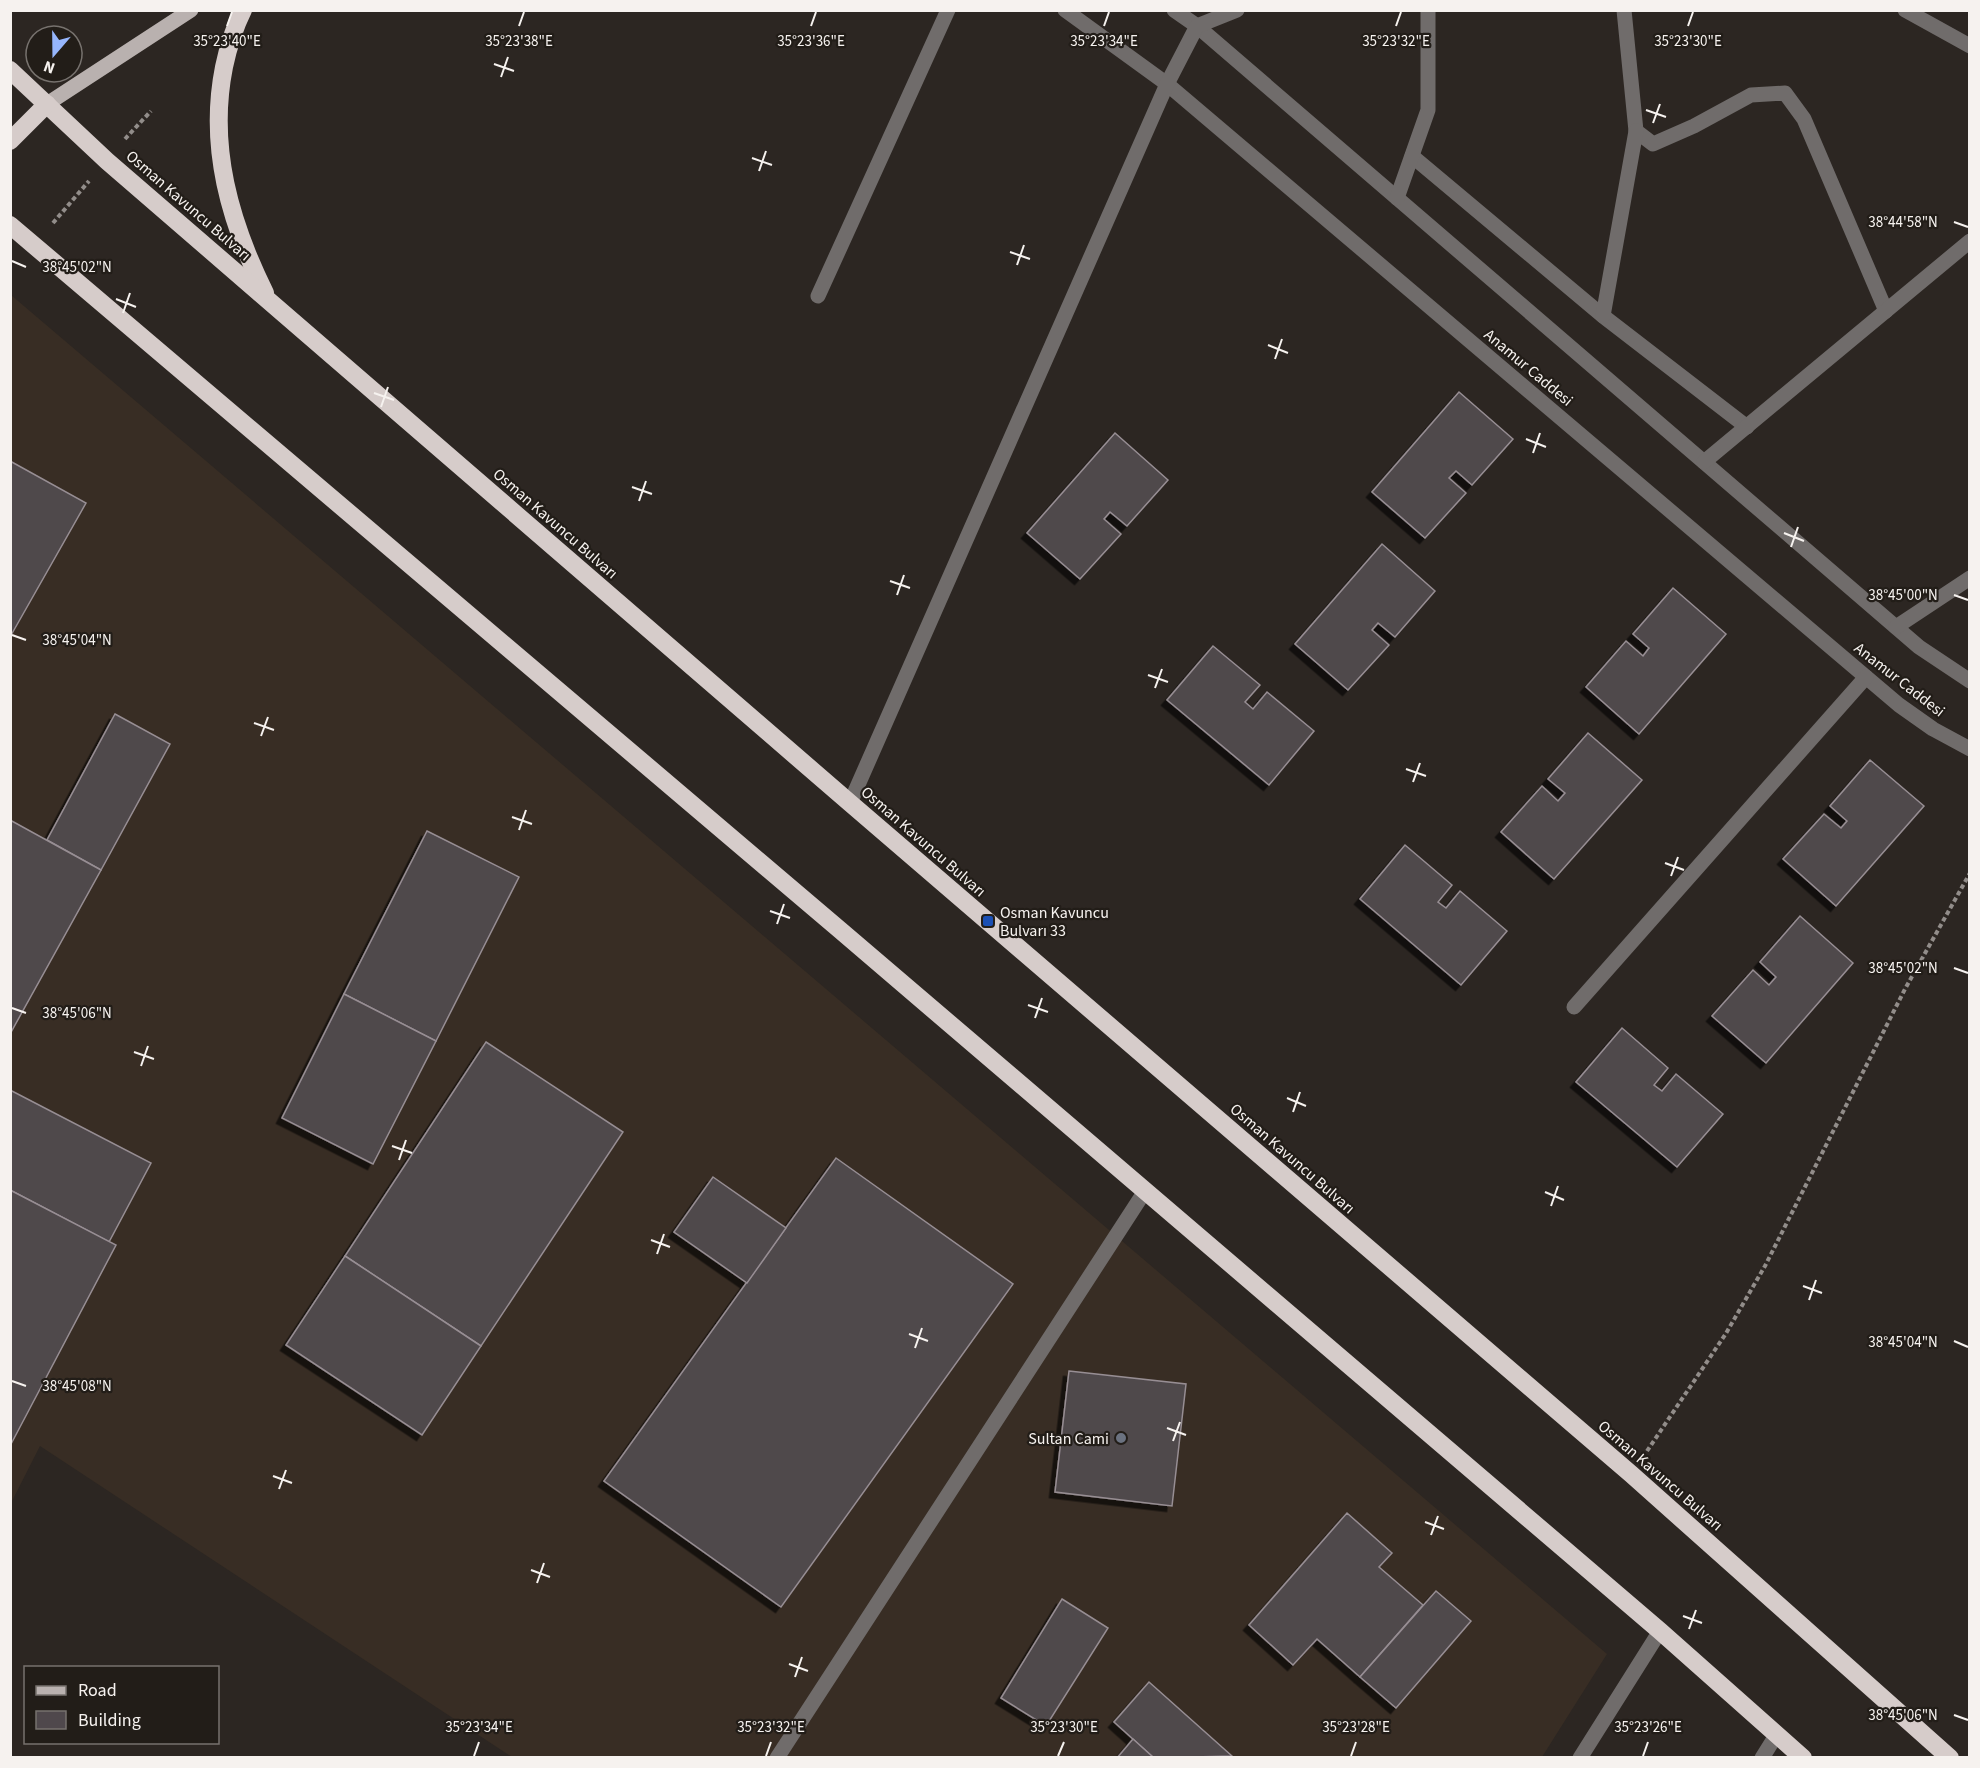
<svg xmlns="http://www.w3.org/2000/svg" width="1980" height="1768" font-family="'Source Sans 3',sans-serif">
<defs>
<filter id="shadow"><feDropShadow dx="-5.5" dy="5.5" stdDeviation="0" flood-color="#0009"/></filter>
</defs>
<rect width="100%" height="100%" fill="#2c2622"/>
<path fill="#382d24" d="M11 295 1607 1654 1542 1757H512L40 1446 11 1503Z"/>
<g fill="#4f484c" stroke="#978e93" stroke-width="1.5" filter="url(#shadow)">
<path d="M1459 392 1513 439 1472 485 1456 471 1449 478 1466 493 1425 538 1372 492Z"/>
<path d="M1115 433 1168 480 1127 526 1110 512 1104 519 1121 534 1080 579 1027 533Z"/>
<path d="M10 461 86 503 10 637Z"/>
<path d="M1382 544 1435 591 1395 637 1378 623 1372 630 1389 645 1348 690 1295 644Z"/>
<path d="M1673 588 1726 634 1639 734 1586 687 1626 641 1643 656 1649 648 1633 634Z"/>
<path d="M1213 646 1260 685 1245 702 1253 709 1267 692 1314 731 1269 785 1167 700Z"/>
<path d="M115 714 170 744 101 870 47 840Z"/>
<path d="M1588 733 1642 780 1554 879 1501 832 1542 786 1558 801 1565 793 1548 779Z"/>
<path d="M1870 760 1924 806 1836 906 1783 859 1824 814 1841 828 1847 821 1830 806Z"/>
<path d="M10 820 101 870 10 1034Z"/>
<path d="M427 831 519 877 436 1041 344 994Z"/>
<path d="M1405 845 1452 885 1438 902 1446 908 1460 891 1507 931 1461 985 1360 899Z"/>
<path d="M1800 916 1853 963 1766 1063 1712 1016 1753 970 1769 985 1776 977 1760 962Z"/>
<path d="M344 994 436 1041 373 1164 282 1118Z"/>
<path d="M1622 1028 1668 1068 1654 1085 1662 1091 1676 1074 1723 1114 1677 1167 1576 1082Z"/>
<path d="M486 1042 623 1132 481 1346 345 1256Z"/>
<path d="M10 1090 151 1163 109 1242 10 1190Z"/>
<path d="M836 1158 1013 1284 781 1607 604 1481Z"/>
<path d="M713 1177 786 1228 747 1283 674 1232Z"/>
<path d="M10 1190 116 1245 10 1446Z"/>
<path d="M345 1256 481 1346 422 1435 286 1345Z"/>
<path d="M1069 1371 1186 1384 1172 1506 1055 1492Z"/>
<path d="M1347 1513 1392 1553 1379 1567 1423 1605 1360 1677 1317 1639 1293 1665 1249 1625Z"/>
<path d="M1436 1591 1471 1621 1396 1708 1360 1677Z"/>
<path d="M1062 1599 1108 1628 1046 1726 1001 1698Z"/>
<path d="M1149 1682 1232 1756 1154 1758 1114 1722Z"/>
<path d="M1133 1739 1154 1758H1117Z"/>
</g>
<g fill="none" stroke-linecap="round" stroke-linejoin="round">
<g stroke="#928d8a" stroke-width="4" stroke-dasharray="4.5 3" stroke-linecap="butt">
<path d="M125 139 151 111"/>
<path d="M53 223 89 181"/>
<path d="M1647 1451 1725 1335 1765 1266 1905 989 1970 873"/>
</g>
<g stroke="#706c6b" stroke-width="15">
<path d="M1065 10 1167 84 1899 705 1933 729 1970 749"/>
<path d="M1174 10 1197 26 1919 647 1970 681"/>
<path d="M1624 10 1636 131 1653 144 1694 126 1751 95 1785 93 1804 119 1886 311"/>
<path d="M1905 10 1970 46"/>
<path d="M1412 156 1603 316 1747 427"/>
<path d="M1397 198 1428 110V10"/>
<path d="M818 296 948 10"/>
<path d="M1603 316 1636 131"/>
<path d="M1704 462 1970 241"/>
<path d="M1896 627 1970 578"/>
<path d="M850 803 1167 84 1197 26 1237 10"/>
<path d="M1574 1007 1866 677"/>
<path d="M777 1758 1145 1191"/>
<path d="M1580 1758 1660 1631"/>
<path d="M1762 1758 1777 1734"/>
</g>
<path stroke="#b9b1af" stroke-width="15" d="M47 104 191 10"/>
<g stroke="#d6ccca" stroke-width="18">
<path d="M243 10C234 28 228 48 224 67 208 147 230 222 265 293"/>
<path d="M10 70 107 161 850 803 1631 1474 1950 1758"/>
<path d="M10 141 47 104"/>
<path d="M10 225 840 930 1660 1631 1803 1758"/>
</g>
</g>
<path fill="none" stroke="#f6f2ef" stroke-width="2" d="M227 26 232 12M519 26 524 12M811 26 816 12M1104 26 1109 12M1396 26 1401 12M1688 26 1693 12M494 64 514 71M501 77 508 57M1646 110 1666 117M1653 123 1660 104M752 158 772 165M759 171 766 151M1954 222 1968 227M1010 252 1030 259M12 261 26 267M1017 265 1024 245M116 299 136 307M123 313 130 293M1268 345 1288 353M1275 359 1282 339M374 393 394 400M381 407 388 387M1526 439 1546 447M1533 453 1540 433M632 487 652 494M639 501 646 481M1784 533 1804 541M1791 547 1798 527M890 581 910 588M897 595 904 575M1954 595 1968 600M12 635 26 640M1148 675 1168 682M1155 688 1162 669M254 723 274 730M261 736 268 717M1406 769 1426 776M1413 782 1420 763M512 817 532 824M519 830 526 810M1665 863 1684 870M1671 876 1678 857M770 911 790 918M777 924 784 904M1954 968 1968 973M1028 1005 1048 1012M12 1008 26 1013M1035 1018 1042 998M134 1052 154 1059M141 1066 148 1046M1287 1098 1306 1106M1293 1112 1300 1092M392 1146 412 1153M399 1160 406 1140M1545 1192 1564 1200M1551 1206 1558 1186M651 1240 670 1247M657 1254 664 1234M1803 1286 1822 1293M1809 1300 1816 1280M909 1334 928 1341M1954 1341 1968 1347M915 1348 922 1328M12 1381 26 1386M1167 1428 1186 1435M1173 1441 1180 1422M273 1476 292 1483M279 1489 286 1470M1425 1522 1444 1529M1431 1535 1438 1516M531 1570 550 1577M537 1583 544 1563M1683 1616 1702 1623M1689 1629 1696 1610M789 1664 808 1671M795 1677 802 1657M1954 1715 1968 1720M474 1756 479 1742M766 1756 771 1742M1058 1756 1064 1742M1351 1756 1356 1742M1643 1756 1648 1742"/>
<rect fill="#1a4fb4" stroke="#221d18" stroke-width="2" x="982" y="915" width="12" height="12" rx="3"/>
<circle fill="#6b7280" stroke="#221d18" stroke-width="2" cx="1121" cy="1438" r="6"/>
<g text-anchor="middle" stroke-width="4.5" stroke-linejoin="round" paint-order="stroke">
<g font-size="16" fill="#f6f2ef" stroke="#221d18">
<text transform="translate(189 205) rotate(41)" y="6">Osman Kavuncu Bulvarı</text>
<text transform="translate(1529 367) rotate(40)" y="6">Anamur Caddesi</text>
<text transform="translate(556 523) rotate(41)" y="6">Osman Kavuncu Bulvarı</text>
<text transform="translate(1900 679) rotate(38)" y="6">Anamur Caddesi</text>
<text transform="translate(924 841) rotate(41)" y="6">Osman Kavuncu Bulvarı</text>
<text transform="translate(1293 1158) rotate(41)" y="6">Osman Kavuncu Bulvarı</text>
<text transform="translate(1661 1475) rotate(41)" y="6">Osman Kavuncu Bulvarı</text>
</g>
<g font-size="16" fill="#f6f2ef" stroke="#221d18" text-anchor="start">
<text x="1000" y="918">Osman Kavuncu<tspan x="1000" dy="18">Bulvarı 33</tspan></text>
<text x="1109" y="1444" text-anchor="end">Sultan Cami</text>
</g>
</g>
<g font-size="15" text-anchor="middle" fill="#f6f2ef" stroke="#221d18" stroke-width="4.5" stroke-linejoin="round" paint-order="stroke">
<text x="227" y="46">35°23'40"E</text>
<text x="519" y="46">35°23'38"E</text>
<text x="811" y="46">35°23'36"E</text>
<text x="1104" y="46">35°23'34"E</text>
<text x="1396" y="46">35°23'32"E</text>
<text x="1688" y="46">35°23'30"E</text>
<text x="1903" y="227">38°44'58"N</text>
<text x="77" y="272">38°45'02"N</text>
<text x="1903" y="600">38°45'00"N</text>
<text x="77" y="645">38°45'04"N</text>
<text x="1903" y="973">38°45'02"N</text>
<text x="77" y="1018">38°45'06"N</text>
<text x="1903" y="1347">38°45'04"N</text>
<text x="77" y="1391">38°45'08"N</text>
<text x="1903" y="1720">38°45'06"N</text>
<text x="479" y="1732">35°23'34"E</text>
<text x="771" y="1732">35°23'32"E</text>
<text x="1064" y="1732">35°23'30"E</text>
<text x="1356" y="1732">35°23'28"E</text>
<text x="1648" y="1732">35°23'26"E</text>
</g>
<rect width="1980" height="1768" fill="none" stroke="#f6f2ef" stroke-width="24"/>
<rect x="24" y="1666" width="195" height="78" fill="#221d18" stroke="#77726e" stroke-width="1.5"/>
<rect x="36" y="1686" width="30" height="9" fill="#b9b1af" stroke="#77726e" stroke-width="1.5"/>
<text x="78" y="1696" font-size="18" fill="#f6f2ef">Road</text>
<rect x="36" y="1711" width="30" height="18" fill="#4f484c" stroke="#77726e" stroke-width="1.5"/>
<text x="78" y="1726" font-size="18" fill="#f6f2ef">Building</text>
<g transform="translate(54 54) rotate(200)"><circle r="28" fill="#221d18" stroke="#77726e" stroke-width="1.5"/>
<path d="M0-4.5L10 22L0 15L-10 22Z" fill="#96b6fd"/>
<text y="-9" font-size="16" font-weight="bold" text-anchor="middle" fill="#f6f2ef">N</text>
</g>
</svg>
